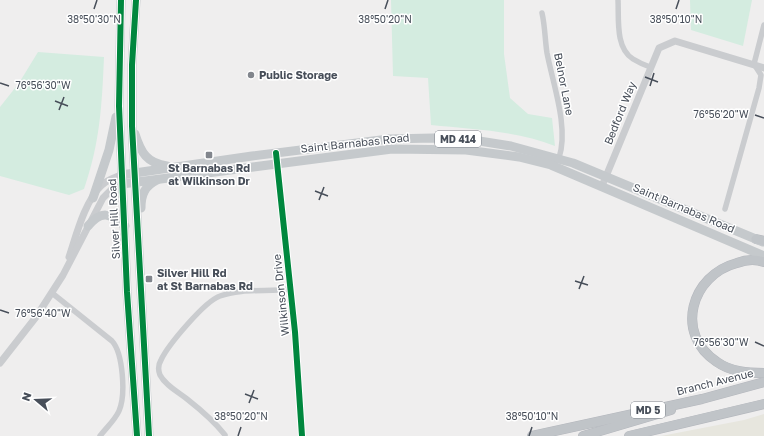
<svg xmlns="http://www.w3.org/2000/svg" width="764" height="436" font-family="'Golos Text',sans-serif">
<rect width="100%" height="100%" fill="#efeeee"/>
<path fill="#e7e6de" d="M764 414V436H661L744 420Z"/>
<g fill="#d4ece0">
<path d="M391 0H504V54L510 98 528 114 552 118 555 146C517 131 472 129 431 125L428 78 393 76Z"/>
<path d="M690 0H752L743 46 691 30Z"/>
<path d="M38 52 104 57C102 105 100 143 84 189L69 195 0 176V107L19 83Z"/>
</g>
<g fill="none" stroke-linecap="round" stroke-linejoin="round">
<defs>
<g id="trunk">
<path d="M756 239 764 241"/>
<path d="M764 262C755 259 745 260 737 263 691 275 674 334 717 362 731 372 748 373 764 373"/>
<path d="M532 436 702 399 764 382"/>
<path d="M583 436 671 410"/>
<path d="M629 436 764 404"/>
</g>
</defs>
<use href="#trunk" stroke="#b4b7bd" stroke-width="10"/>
<g stroke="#cacccf" stroke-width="5.5">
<path d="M618 0C619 18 615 48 633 59 638 62 644 65 650 67"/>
<path d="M542 13C545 26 545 40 547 53 553 84 569 128 559 158"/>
<path d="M276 153 295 332 302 436"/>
<path d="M725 209 759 88 761 75 754 64 764 25"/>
<path d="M52 293 112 341C123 353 126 395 119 411 115 420 106 428 100 436"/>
<path d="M225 435C214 421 201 410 187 399 178 392 165 385 160 375 158 370 158 365 161 360 168 345 205 301 220 296 241 288 268 292 290 289"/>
</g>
<g stroke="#cacccf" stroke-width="7">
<path d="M602 186 659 48 675 41 764 68"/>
<path d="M69 257C76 236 85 200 102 185 107 180 114 178 121 175"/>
<path d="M0 363 36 317 63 275 103 198 112 189 122 184"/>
</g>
<g stroke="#c5c9cc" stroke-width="9">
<path d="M121 0 119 106 127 292 137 436"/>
<path d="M136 0 132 65V126L149 436"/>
<path d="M135 134C141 153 147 163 167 166"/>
<path d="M121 175 252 156 389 139 433 138 473 140 511 146 573 163 763 242"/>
<path d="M122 184 392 149 466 150 519 157 551 165 764 256"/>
<path d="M93 198 109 150 116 117"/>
<path d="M141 208C141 194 145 186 157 180"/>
<path d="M88 226C102 210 109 213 125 226"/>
</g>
<use href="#trunk" stroke="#c0c4c8" stroke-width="9"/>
<defs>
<g id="cycleway">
<path d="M121 0 119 106 127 292 137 436"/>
<path d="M136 0 132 65V126L149 436"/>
<path d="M276 153 295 332 302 436"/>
</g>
</defs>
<use href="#cycleway" stroke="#fff" stroke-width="8"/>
<use href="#cycleway" stroke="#00873e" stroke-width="6"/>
</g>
<path fill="none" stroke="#474e59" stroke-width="1.5" d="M94 9 97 0M385 9 388 0M676 9 679 0M645 77 658 82M0 83 9 86M650 86 654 73M55 101 68 106M59 110 64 97M755 115 764 118M315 191 328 196M319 200 324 187M575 281 588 285M579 289 584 276M0 310 9 313M755 342 764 346M245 394 258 399M249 403 254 390M238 436 241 427M529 436 532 427"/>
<g fill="#82868d" stroke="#fff" stroke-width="1.5">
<circle cx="251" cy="75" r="4"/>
<rect x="205" y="151" width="8" height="8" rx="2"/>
<rect x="145" y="275" width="8" height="8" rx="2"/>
</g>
<g text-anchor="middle" stroke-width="3" stroke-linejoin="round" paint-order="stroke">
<g fill="#fff" stroke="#7e838b" stroke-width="1">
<rect x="435" y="131" width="46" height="16" rx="3"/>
<rect x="631" y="402" width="34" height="16" rx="3"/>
</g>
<g font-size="10" font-weight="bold" fill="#474e59">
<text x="458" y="143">MD 414</text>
<text x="648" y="414">MD 5</text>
</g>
<g font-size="11" font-weight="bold" fill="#474e59" stroke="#fff" text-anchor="start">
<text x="259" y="79">Public Storage</text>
<text x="209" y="172" text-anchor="middle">St Barnabas Rd<tspan x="209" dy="13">at Wilkinson Dr</tspan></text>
<text x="157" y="277">Silver Hill Rd<tspan x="157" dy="13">at St Barnabas Rd</tspan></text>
</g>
<g font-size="11" fill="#474e59" stroke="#fff">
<text transform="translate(564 84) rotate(79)" y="4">Belnor Lane</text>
<text transform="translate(620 113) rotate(-68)" y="4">Bedford Way</text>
<text transform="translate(355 143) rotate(-6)" y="4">Saint Barnabas Road</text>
<text transform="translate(684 208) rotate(23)" y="4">Saint Barnabas Road</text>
<text transform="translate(114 219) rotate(-93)" y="4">Silver Hill Road</text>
<text transform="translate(281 295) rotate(-96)" y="4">Wilkinson Drive</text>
<text transform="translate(715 382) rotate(-14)" y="4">Branch Avenue</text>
</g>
</g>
<g font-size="10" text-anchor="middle" fill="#474e59" stroke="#fff" stroke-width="3" stroke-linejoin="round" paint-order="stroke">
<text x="94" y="23">38°50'30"N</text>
<text x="385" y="23">38°50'20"N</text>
<text x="676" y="23">38°50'10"N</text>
<text x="43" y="89">76°56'30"W</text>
<text x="721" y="118">76°56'20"W</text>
<text x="43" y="317">76°56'40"W</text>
<text x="721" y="346">76°56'30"W</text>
<text x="241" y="420">38°50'20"N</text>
<text x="532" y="420">38°50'10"N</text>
</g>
<g transform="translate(36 400) rotate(289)" stroke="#ffffff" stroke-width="3" paint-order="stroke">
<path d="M0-3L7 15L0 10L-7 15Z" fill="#474e59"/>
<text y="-6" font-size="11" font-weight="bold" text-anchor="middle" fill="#474e59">N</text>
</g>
</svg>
